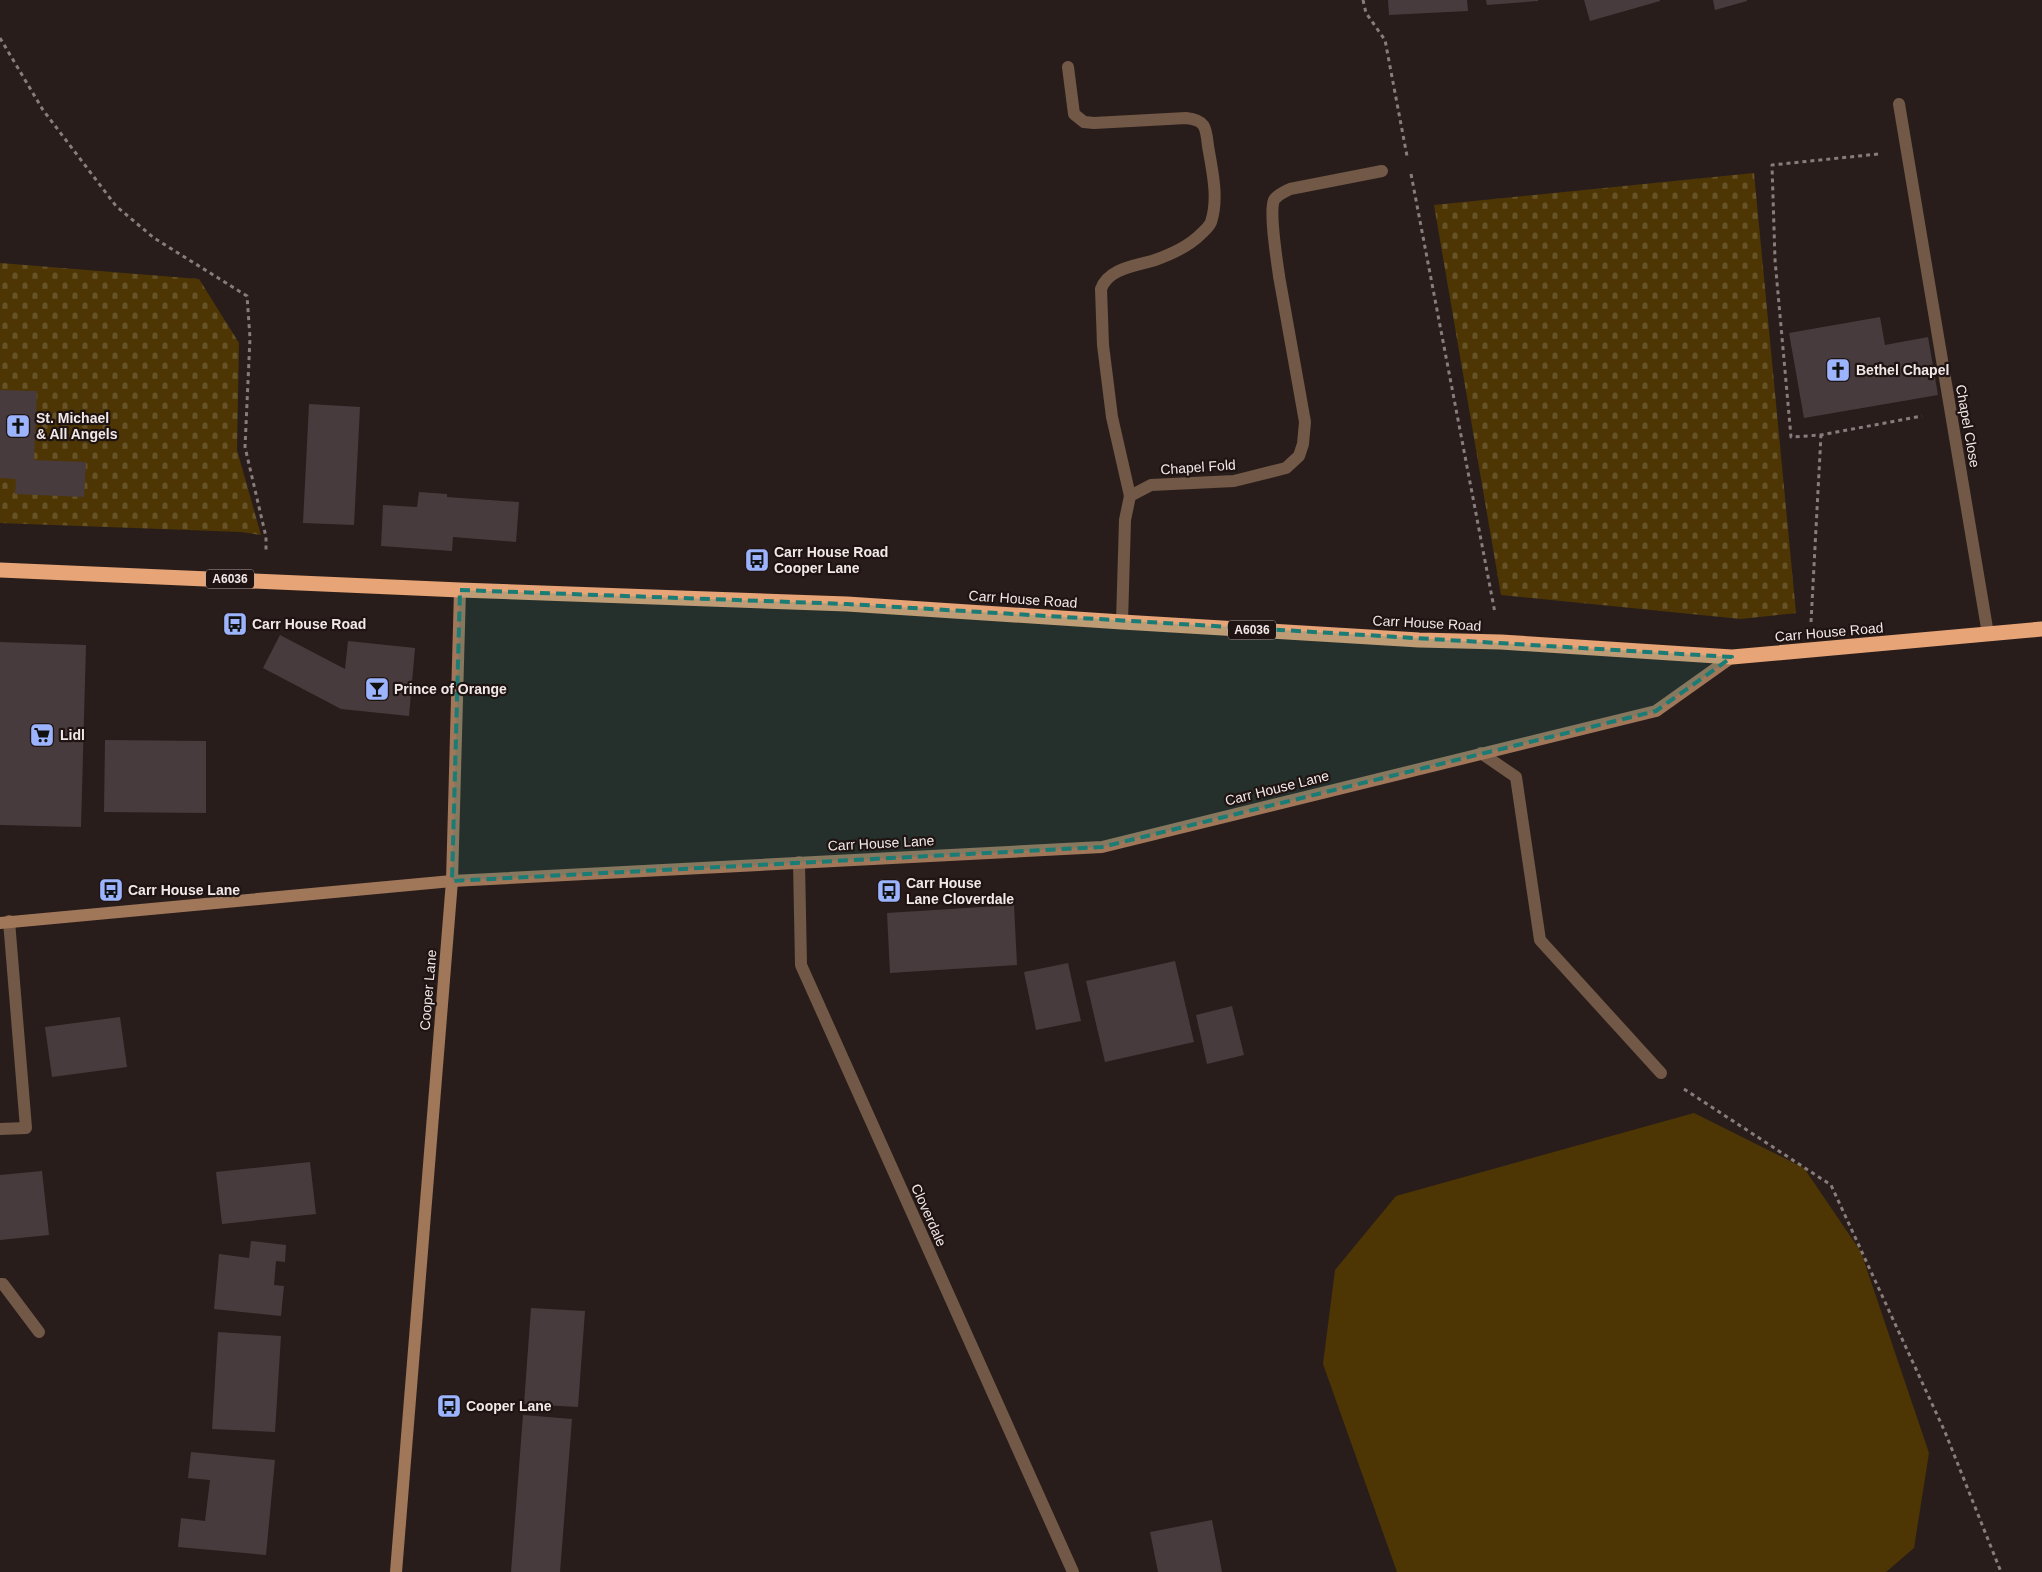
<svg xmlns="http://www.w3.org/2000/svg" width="2042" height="1572" font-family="Helvetica,sans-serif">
<defs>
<pattern id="cemetery-stones" width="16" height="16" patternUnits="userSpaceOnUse" patternTransform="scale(1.25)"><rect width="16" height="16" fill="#4d3603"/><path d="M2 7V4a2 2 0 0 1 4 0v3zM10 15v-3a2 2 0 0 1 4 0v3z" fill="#675328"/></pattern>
</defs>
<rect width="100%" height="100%" fill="#291d1b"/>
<g fill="url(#cemetery-stones)">
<path d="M1754 173 1796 613 1741 619 1501 595 1434 205Z"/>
<path d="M0 263 199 279 239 343 237 450 261 535 241 532 0 523Z"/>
</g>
<path fill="#4d3603" d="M1694 1113 1804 1168 1861 1252 1929 1453 1914 1548 1886 1572H1397L1323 1364 1335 1270 1396 1196Z"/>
<g fill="#483b3d">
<path d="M1388 0H1467L1468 11 1389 15Z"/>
<path d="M1486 0H1538V1L1487 5Z"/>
<path d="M1584 0H1660V1L1590 21Z"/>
<path d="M1713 0H1747V1L1715 10Z"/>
<path d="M1880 317 1885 345 1928 337 1938 395 1804 418 1789 333Z"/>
<path d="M0 390 37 391 34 460 86 462 84 497 15 494 16 479 0 478Z"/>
<path d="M309 404 360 407 354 525 303 523Z"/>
<path d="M419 492 447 494V497L519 502 516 542 453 537 452 551 381 546 383 505 417 507Z"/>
<path d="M280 635 345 669 348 641 415 648 409 716 341 709 263 668Z"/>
<path d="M0 642 86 645 81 827 0 825Z"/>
<path d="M105 740 206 741V813L104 812Z"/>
<path d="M1014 905 1017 965 890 973 887 913Z"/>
<path d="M1175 961 1194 1042 1105 1062 1086 981Z"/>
<path d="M1068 963 1081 1021 1036 1030 1024 972Z"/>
<path d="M1232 1006 1244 1055 1207 1064 1196 1015Z"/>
<path d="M120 1017 127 1067 52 1077 45 1027Z"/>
<path d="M310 1162 316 1214 222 1224 216 1172Z"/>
<path d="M42 1171 49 1235 0 1240V1175Z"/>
<path d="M251 1241 286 1245 285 1262 276 1261 274 1285 284 1286 281 1316 214 1309 219 1254 249 1258Z"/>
<path d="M531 1308 585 1311 578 1407 524 1404Z"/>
<path d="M218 1332 281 1336 275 1432 212 1429Z"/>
<path d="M523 1415 572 1419 560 1572H511Z"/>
<path d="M191 1452 275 1460 266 1555 178 1547 181 1518 205 1521 210 1480 188 1478Z"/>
<path d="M1212 1520 1222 1572H1158L1150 1532Z"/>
</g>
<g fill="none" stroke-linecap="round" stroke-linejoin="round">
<g stroke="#877d7c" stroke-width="3" stroke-dasharray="4 4" stroke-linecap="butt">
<path d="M1363 0 1366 13 1385 40 1407 156"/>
<path d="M0 38 43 110 116 206 154 238 247 296 250 338 245 447 266 537V553"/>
<path d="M1878 154 1772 165 1775 260 1791 437 1821 435 1922 416"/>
<path d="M1411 174 1495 613"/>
<path d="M1811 622 1821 435"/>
<path d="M1684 1089 1831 1185 1945 1432 2001 1572"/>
</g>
<g stroke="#725846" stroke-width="12">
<path d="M1068 67 1074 114 1084 122 1094 123 1186 118C1206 120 1206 128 1208 146 1212 170 1219 198 1211 222 1209 227 1205 230 1201 234 1189 246 1172 254 1155 260 1136 266 1108 268 1101 289L1103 345 1112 417 1130 496"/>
<path d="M1899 104 1988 634"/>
<path d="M1279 276C1277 261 1269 212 1274 200 1278 194 1284 192 1290 189L1382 171"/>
<path d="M1481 753 1516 777 1540 940 1661 1073"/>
<path d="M0 1284H3L39 1332"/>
</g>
<g stroke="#725846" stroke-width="12">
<path d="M1122 622 1125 520 1130 496 1151 485 1234 481 1286 468 1299 456 1303 444 1305 422 1279 276"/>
<path d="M799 862 801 965 1073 1572"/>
<path d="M0 1129 26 1128 9 921"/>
</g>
<g stroke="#a1775a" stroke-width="12">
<path d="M0 923 452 881 1102 847 1656 711 1732 657"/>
<path d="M396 1572 452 881 460 590"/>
</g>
<path stroke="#e6a477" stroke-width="15" d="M0 570 460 590 847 604 1122 622 1419 640 1501 642 1732 657 2042 629"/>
</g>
<path fill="#1a7c74" fill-opacity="0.2" stroke="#1a7c74" stroke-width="4" stroke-dasharray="10 6" stroke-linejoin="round" d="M460 590 847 604 1732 657 1656 711 1102 847 452 881Z"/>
<defs>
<symbol id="church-square" viewBox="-11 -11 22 22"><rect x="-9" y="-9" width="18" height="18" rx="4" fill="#9cb4fd" stroke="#1f1412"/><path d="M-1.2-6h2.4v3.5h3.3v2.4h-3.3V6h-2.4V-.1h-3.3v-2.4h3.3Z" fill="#111"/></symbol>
<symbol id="bus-square" viewBox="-11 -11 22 22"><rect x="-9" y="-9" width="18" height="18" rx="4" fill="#9cb4fd" stroke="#1f1412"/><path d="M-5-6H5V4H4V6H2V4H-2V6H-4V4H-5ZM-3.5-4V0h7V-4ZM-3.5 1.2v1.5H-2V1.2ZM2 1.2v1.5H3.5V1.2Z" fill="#111"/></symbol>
<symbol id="bar-square" viewBox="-11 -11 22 22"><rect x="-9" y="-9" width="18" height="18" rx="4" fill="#9cb4fd" stroke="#1f1412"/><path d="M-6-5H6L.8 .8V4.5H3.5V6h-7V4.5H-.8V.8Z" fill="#111"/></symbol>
<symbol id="supermarket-square" viewBox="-11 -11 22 22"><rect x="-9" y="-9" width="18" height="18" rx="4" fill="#9cb4fd" stroke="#1f1412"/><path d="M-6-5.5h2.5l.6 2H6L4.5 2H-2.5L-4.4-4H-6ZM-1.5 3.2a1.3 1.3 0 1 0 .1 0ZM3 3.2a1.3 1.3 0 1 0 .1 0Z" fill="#111"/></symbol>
</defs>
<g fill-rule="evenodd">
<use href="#church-square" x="1824" y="356" width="28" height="28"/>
<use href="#church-square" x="4" y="412" width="28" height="28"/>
<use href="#bus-square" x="743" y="546" width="28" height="28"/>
<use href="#bus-square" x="221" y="610" width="28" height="28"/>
<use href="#bar-square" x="363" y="675" width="28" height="28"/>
<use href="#supermarket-square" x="28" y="721" width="28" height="28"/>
<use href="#bus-square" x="97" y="876" width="28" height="28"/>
<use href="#bus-square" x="875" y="877" width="28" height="28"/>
<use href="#bus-square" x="435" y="1392" width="28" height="28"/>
</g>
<g text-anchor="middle" stroke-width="4.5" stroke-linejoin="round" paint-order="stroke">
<g fill="#1f1412" stroke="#b2a9a8" stroke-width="1">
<rect x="206" y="569.5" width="48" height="19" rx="4"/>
<rect x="1228" y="620.5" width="48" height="19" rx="4"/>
</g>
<g font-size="12" font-weight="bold" fill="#f1e9e8">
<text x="230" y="583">A6036</text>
<text x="1252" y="634">A6036</text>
</g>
<g font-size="14" font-weight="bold" fill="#f1e9e8" stroke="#1f1412" text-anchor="start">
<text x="1856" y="375">Bethel Chapel</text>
<text x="36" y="423">St. Michael<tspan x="36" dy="16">&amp; All Angels</tspan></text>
<text x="774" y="557">Carr House Road<tspan x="774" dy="16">Cooper Lane</tspan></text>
<text x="252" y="629">Carr House Road</text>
<text x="394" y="694">Prince of Orange</text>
<text x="60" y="740">Lidl</text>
<text x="906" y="888">Carr House<tspan x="906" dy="16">Lane Cloverdale</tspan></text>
<text x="128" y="895">Carr House Lane</text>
<text x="466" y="1411">Cooper Lane</text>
</g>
<g font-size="14" fill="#f1e9e8" stroke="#1f1412">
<text transform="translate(1968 426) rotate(80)" y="5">Chapel Close</text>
<text transform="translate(1198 467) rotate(-4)" y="5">Chapel Fold</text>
<text transform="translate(1023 599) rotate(4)" y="5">Carr House Road</text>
<text transform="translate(1427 623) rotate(3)" y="5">Carr House Road</text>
<text transform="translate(1829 632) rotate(-5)" y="5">Carr House Road</text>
<text transform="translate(1277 788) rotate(-14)" y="5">Carr House Lane</text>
<text transform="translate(881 843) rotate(-3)" y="5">Carr House Lane</text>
<text transform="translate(428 990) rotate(-85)" y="5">Cooper Lane</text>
<text transform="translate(929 1215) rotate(66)" y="5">Cloverdale</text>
</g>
</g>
</svg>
